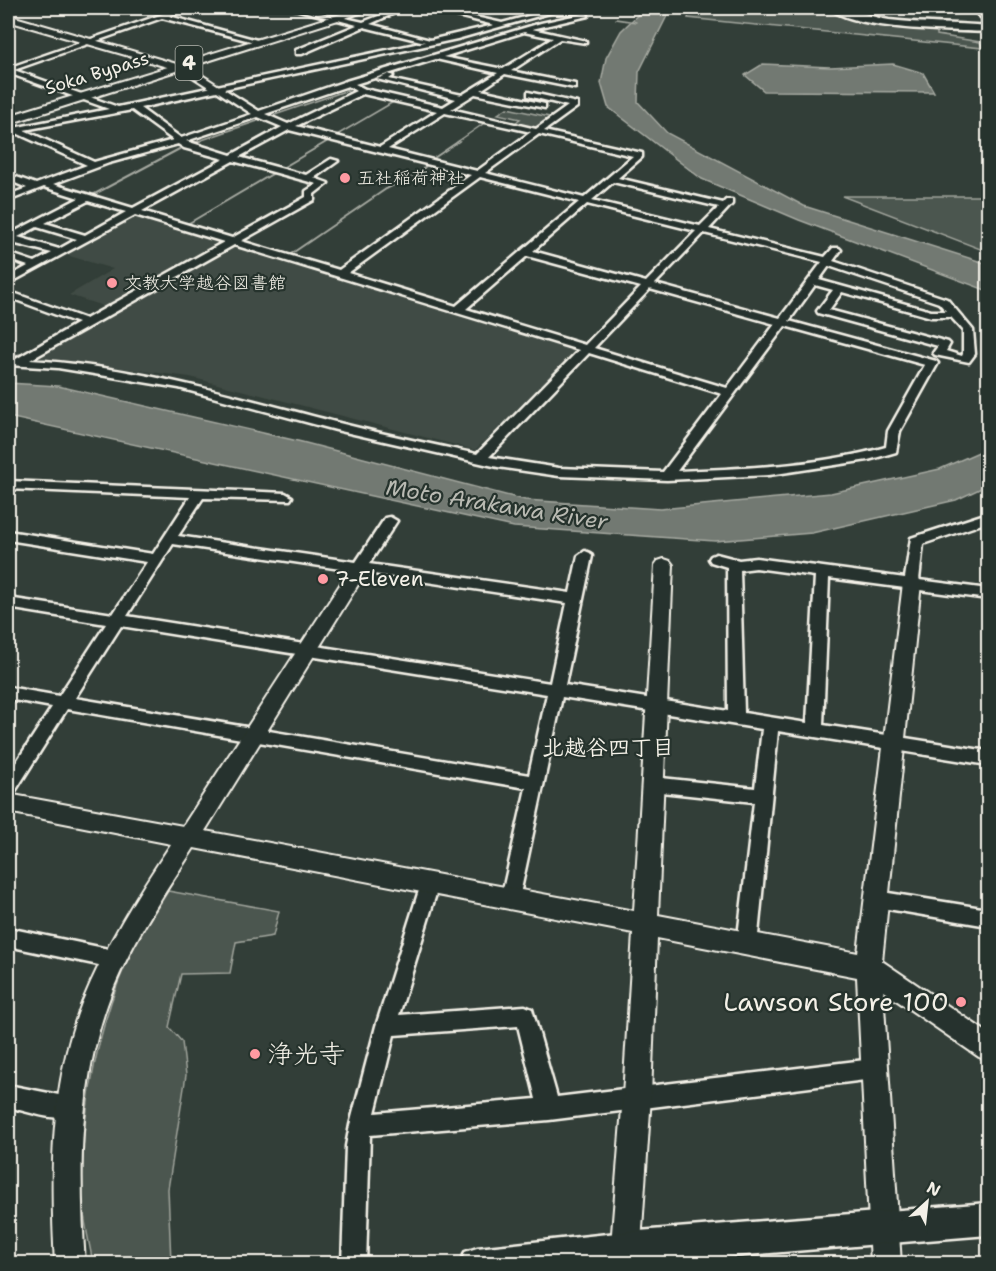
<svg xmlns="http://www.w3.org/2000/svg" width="996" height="1271" font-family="'Shantell Sans','Klee One',sans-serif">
<rect width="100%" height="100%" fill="#323e38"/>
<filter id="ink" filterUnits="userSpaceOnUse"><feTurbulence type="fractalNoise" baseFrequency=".0167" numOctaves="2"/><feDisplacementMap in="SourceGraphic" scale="12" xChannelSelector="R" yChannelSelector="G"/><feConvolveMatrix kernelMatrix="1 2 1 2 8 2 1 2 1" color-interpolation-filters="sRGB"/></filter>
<g filter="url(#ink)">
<g fill="#404b44">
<path d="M133 214 229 243 109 308 69 295 113 269 63 254Z"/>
<path d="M233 245 577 352 475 450 190 377 35 357Z"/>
</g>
<g fill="#4c564f" stroke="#a0a49c" stroke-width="1.5">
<path d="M691 8H831L850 16 937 26V35L980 42 983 48 688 18Z"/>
<path d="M507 108 554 118 536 131 511 126 520 119 498 114Z"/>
<path d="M842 196H988V252Z"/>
<path d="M168 891 279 911 273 936 236 942 230 973 181 974 169 1027 182 1042 186 1075 168 1189 171 1262 93 1263C89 1241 83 1218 82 1195 80 1113 99 1015 136 942 145 924 158 908 168 891Z"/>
</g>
<g fill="#727972" stroke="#a6a9a1" stroke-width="1.5">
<path d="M645 8H671L639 72 638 102 667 133 804 206 988 264V291L799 220 702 179 608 107 601 83 606 58 621 31Z"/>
<path d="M763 64 830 67 893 64 923 73 934 92 764 91 745 75Z"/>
<path d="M8 383 58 386 302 442 525 500 660 509 831 493 940 469 988 448V485L956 500 812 533 715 541 514 527 8 417Z"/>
</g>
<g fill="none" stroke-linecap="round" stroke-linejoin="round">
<g stroke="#a6a9a1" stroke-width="1.5">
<path d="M616 19 636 22"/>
<path d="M196 142 354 88"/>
<path d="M325 142 395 101"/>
<path d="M457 142 486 122"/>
</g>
<g stroke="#a6a9a1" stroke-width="2">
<path d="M89 197 185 146 200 141"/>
<path d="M184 226 328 141"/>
<path d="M288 256 386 189 421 171 431 160 459 141"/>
</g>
<path stroke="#a6a9a1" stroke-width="3" d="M8 357 25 354"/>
<defs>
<g id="minor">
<path d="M180 8H188L169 16 257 40 254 42 162 18 14 70 118 107 425 42 364 27 302 54H296V50L357 25 334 19 336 16 363 22 399 8H406L370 24 430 40 494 25 426 8H435L502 23 558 8H567L457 39 224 89 259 111 346 81 541 23 582 14 579 8H585L588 16 532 29 586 41V43L560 39 511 71 575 84V88L505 74 481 90 545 104V108L475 94 451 109 536 129 568 106 528 96V92L577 103V107L544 131 642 153V157L618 178 723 203 726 200H732V204L709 229 825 257 833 248H839L841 250 833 261 947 299 973 330 975 354 969 362 935 355 933 353 938 346 818 313 817 311 833 290 815 285 789 321 936 361 938 363 900 431 896 452 868 460 769 475 667 480 559 476 498 467 336 430 179 388 58 368 8 365V359H16L78 323 8 297V291L86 319 224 242 135 215 8 284V277L28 266 8 259V253L35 262 52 253 8 242V235L79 198 44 187 8 201V195L27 188 8 180V174L36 184 87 165 14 132 8 133V129L109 109 8 73V68ZM524 32 553 38 503 69 443 57ZM436 59 498 73 462 95 389 79 393 76 389 74 377 79 456 99 443 107 365 89 355 84ZM348 86 356 91 288 124 265 114ZM217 91 252 114 181 138 140 108ZM363 94 437 111 380 147 296 126ZM132 110 173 140 94 162 24 130ZM445 113 531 132 477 171 388 149ZM258 117 282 127 231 155 186 141ZM289 130 471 175 339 270 241 241 314 200V194L328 183 314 178 338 161 331 159 306 175 239 157ZM539 134 633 156 584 198 485 173ZM178 144 184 148 224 159 133 208 53 184 109 163ZM233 161 317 184 306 191V197L232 238 142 211ZM480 177 579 202 456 306 348 273ZM613 182 719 207 700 226 592 200ZM88 201 126 212 85 235 45 223ZM587 204 696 231 646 282 533 251ZM37 227 77 239 59 249 18 237ZM704 233 822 262 780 318 655 284ZM234 245 579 350 477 454C430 444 382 434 335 422 234 396 134 366 30 360ZM527 256 641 287 585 345 466 309ZM829 266 939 303 946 311H931L819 280ZM650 289 775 324 727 388 594 348ZM842 292 931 317H951L963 330V354L962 356 946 351 950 344 948 342 829 310ZM785 326 925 365 888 431 886 447C819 466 747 468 677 471ZM589 353 722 394 663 472 559 468 489 457Z"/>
<path d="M291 8H301L333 16 330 18Z"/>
<path d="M970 8H977L987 16 988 31 984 29 982 18Z"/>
<path d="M8 481 285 493 292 497 290 500 203 498 178 536 356 562 385 518 390 517 397 521 369 564 570 593 578 556 585 551 590 553 592 556 565 685 728 711 727 567 711 562 709 559 711 556 716 554 739 560 756 558 905 578 911 538 988 513V522L923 544 919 580 988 589V599L829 578 823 725 988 751V765L778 731 757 945 754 951 747 954 740 951 737 945 754 802 652 791 646 789 643 784 646 779 652 777 755 788 762 729 562 697 519 899 517 905 510 907 503 905 501 899 526 788 67 709 14 793 8 795V775L52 707 8 699V687L59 696 106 624 8 608V598L113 614 147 562 8 540V531L153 554 190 497 8 489ZM173 544 567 603 550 683 127 616ZM756 568 815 576 807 723 744 713 740 570ZM121 626 547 694 529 775 75 698Z"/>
<path d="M430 876 436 878 439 884 399 1015 525 1006 532 1009 557 1097 873 1059 880 1062 883 1069 880 1076 873 1079 549 1120 370 1135 366 1264H342L346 1146 350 1125 376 1026 421 884 424 878ZM518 1026 536 1099 375 1113 394 1035Z"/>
<path d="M876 891 988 909V926L876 907 869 905 867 899 869 893Z"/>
<path d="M8 928 113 950 120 953 123 959 120 965 113 968 8 946Z"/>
<path d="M8 1085 79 1099 82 1107 79 1115C57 1123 30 1112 8 1107Z"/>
</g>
<g id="tertiary">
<path d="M8 15 180 65 194 70 222 88 213 90 188 74 174 69 8 21Z"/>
<path d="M664 559 670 561 673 565 658 915 858 953 903 583 905 578 912 577 919 578 921 583 882 961 988 1033V1061L979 1057 883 991 901 1264H871L857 977 657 938 651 1096 640 1258 638 1264H612L610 1258 623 1096 633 933 194 848C161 898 127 949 107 1005 78 1088 79 1177 85 1264H55C50 1176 50 1085 82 1003 105 946 137 895 171 844L8 812V794L183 826 354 563 360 561 366 563 369 567 205 831 634 911 655 565 658 561Z"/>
</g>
<g id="secondary">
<path d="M829 8C846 6 870 17 889 20 922 24 955 23 988 26V32C951 30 858 31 829 8Z"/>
<path d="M988 1203V1235L636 1264H461L465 1252 477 1248 626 1232Z"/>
</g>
<path id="trunk" d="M360 8H376L8 124V116Z"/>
</defs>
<use href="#minor" stroke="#f4f1e8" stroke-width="5"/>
<use href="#tertiary" stroke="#f4f1e8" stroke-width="4"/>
<use href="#secondary" stroke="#f4f1e8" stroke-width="5"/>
<use href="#trunk" stroke="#f4f1e8" stroke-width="4"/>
<use href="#minor" fill="#26332d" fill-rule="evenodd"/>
<use href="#tertiary" fill="#26332d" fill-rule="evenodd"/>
<use href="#secondary" fill="#26332d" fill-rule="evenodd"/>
<use href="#trunk" fill="#26332d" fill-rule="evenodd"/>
</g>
</g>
<g fill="#ff9aa2" stroke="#26332d" stroke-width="2">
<circle cx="345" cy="178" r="6"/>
<circle cx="112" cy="283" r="6"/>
<circle cx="323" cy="579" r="6"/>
<circle cx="961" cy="1002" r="6"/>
<circle cx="255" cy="1054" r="6"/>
</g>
<g text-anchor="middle" stroke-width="4.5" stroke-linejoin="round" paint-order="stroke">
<g font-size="18" fill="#f4f1e8" stroke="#26332d">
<text transform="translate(97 73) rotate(-17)" y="6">Soka Bypass</text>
</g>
<g font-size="18" fill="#f4f1e8" stroke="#26332d" text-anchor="start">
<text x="357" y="184">五社稲荷神社</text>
<text x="124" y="289">文教大学越谷図書館</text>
</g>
<rect fill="#26332d" stroke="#b6b8b0" stroke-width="1.5" x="175.5" y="46" width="27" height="34" rx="4.5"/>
<g font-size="20" font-weight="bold" fill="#f4f1e8">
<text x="189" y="70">4</text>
</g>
<g font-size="21" fill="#f4f1e8" stroke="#26332d" text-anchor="start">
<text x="335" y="586">7-Eleven</text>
</g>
<g font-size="22" font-style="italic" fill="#babbb3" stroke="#26332d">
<text transform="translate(497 504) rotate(9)" y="8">Moto Arakawa River</text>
</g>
<g font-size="22" font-weight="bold" fill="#f4f1e8" stroke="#26332d">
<text x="608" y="755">北越谷四丁目</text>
</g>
<g font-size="26" fill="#f4f1e8" stroke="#26332d" text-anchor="end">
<text x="949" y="1011">Lawson Store 100</text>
<text x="267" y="1063" text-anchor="start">浄光寺</text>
</g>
</g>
<rect width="996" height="1271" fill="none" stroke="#26332d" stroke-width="30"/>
<rect x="15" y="15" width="966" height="1241" fill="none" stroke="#f4f1e8" stroke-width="2" filter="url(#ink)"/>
<g transform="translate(927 1202) rotate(27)" stroke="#26332d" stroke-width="4.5" paint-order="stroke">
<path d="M0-4.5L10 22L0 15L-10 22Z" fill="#f4f1e8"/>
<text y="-9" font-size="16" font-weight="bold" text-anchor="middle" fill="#f4f1e8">N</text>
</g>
</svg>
